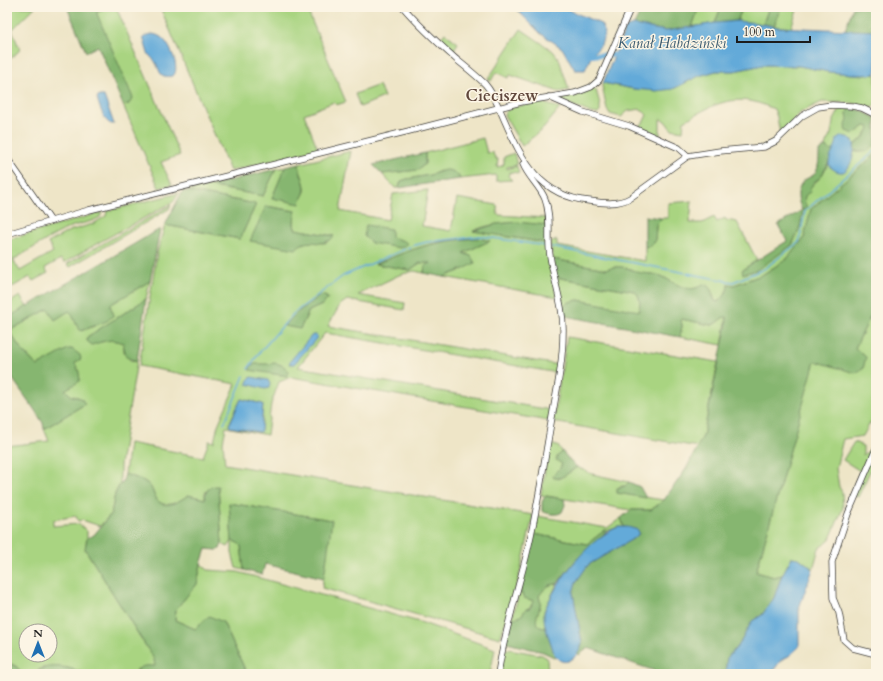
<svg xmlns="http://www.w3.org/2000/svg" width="883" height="681" font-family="Cardo,serif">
<rect width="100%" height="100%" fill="#fcf5e5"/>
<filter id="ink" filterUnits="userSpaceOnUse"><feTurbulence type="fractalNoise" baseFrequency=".025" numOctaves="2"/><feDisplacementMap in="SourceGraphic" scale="8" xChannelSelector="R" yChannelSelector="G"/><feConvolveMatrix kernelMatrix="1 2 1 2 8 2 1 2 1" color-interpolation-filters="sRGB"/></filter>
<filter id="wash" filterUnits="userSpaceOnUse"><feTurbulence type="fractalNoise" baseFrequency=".012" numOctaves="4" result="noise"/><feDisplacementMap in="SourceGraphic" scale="16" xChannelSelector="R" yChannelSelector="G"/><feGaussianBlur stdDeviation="0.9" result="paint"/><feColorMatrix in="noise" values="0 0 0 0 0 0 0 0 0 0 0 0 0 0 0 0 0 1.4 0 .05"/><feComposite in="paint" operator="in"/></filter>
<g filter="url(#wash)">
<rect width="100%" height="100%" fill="#eee5c7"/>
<g fill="#a9d481" stroke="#62784e" fill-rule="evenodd">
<path d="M7 7H35L12 30 20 50 7 62Z"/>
<path d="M107 7H116L180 155 161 162 172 185 159 188 123 105 129 104 97 14V12Z"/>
<path d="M160 7H306L346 102 336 105 334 102 304 114 318 149 230 171Z"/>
<path d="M699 7H721L715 23 692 27Z"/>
<path d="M743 7H769L763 24 737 21Z"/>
<path d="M781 7H798L791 28 774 26Z"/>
<path d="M521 29 553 51 559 59 569 90 559 92 516 77 510 75 508 78 496 72 491 81 488 79Z"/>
<path d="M445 33 458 43 453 51 439 40Z"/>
<path d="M763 65 799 66 829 72 864 75 876 74V102L872 108 852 103 822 102 801 112 780 134 777 117 774 109C766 106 758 102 750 101 724 97 706 109 684 121L683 131 671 129 665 121 660 119V137L639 126 643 123 647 115 641 109 628 111 621 117 610 114 607 109 602 86 603 83 634 89H673L699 76 716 71H734Z"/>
<path d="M379 85 384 97 360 107 355 94Z"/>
<path d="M592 89 596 90 600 104V112L598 114 591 113 557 99 576 96Z"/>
<path d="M533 103H543L560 108 544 128 522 146 504 115 506 111 514 107Z"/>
<path d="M849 108 847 113 849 120 862 128 865 126H868L869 129 861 140 854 145 852 140 838 139 837 148 834 152 825 147 826 143 831 134 833 122 840 109Z"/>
<path d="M483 138 487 153 492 152 496 159H498L497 167 502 166 504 164V157L514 153 517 165 507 167V169L517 166 519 173 510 172 508 176 512 180 496 181V175L460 179 458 175 440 171 430 175 407 179 401 181 399 188H395L382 174 418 170 425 164V153Z"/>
<path d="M876 144V154L811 209 804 238 787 259 762 275 734 285 728 284C728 292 724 300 717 302L715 301 711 290 703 284C689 296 674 282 661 276 655 274 649 274 642 274 638 273 634 270 631 269 622 267 614 266 606 269L553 259 550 243 557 240V246L645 261V247L650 246 655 242 656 225 660 221 661 218H668V203L692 201 690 223H702L714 217 717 222 725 218 726 220 737 222 757 260 742 270 751 272 792 245 800 227 804 198 811 186 821 177 829 162V166L842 172C850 169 852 159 854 151H868Z"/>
<path d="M351 151 340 211 388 220 393 194 428 190 422 226 451 231 457 198 497 205 498 215 546 218V225C521 223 497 220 473 231L546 243 551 275 557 297 444 277 466 268 468 254 463 253 489 241C456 231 407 251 376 264L410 270 420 263H432L424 270V273L414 271 399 275 358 295 405 303 404 310 347 300 340 305 328 326 559 365 558 373 325 333 298 367 551 410 549 421 291 377 279 382 271 404 267 435 226 427 223 442 225 464 533 515C524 557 515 599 500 638L322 588 331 520 229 503 232 540 238 543 241 546 244 570 236 568 232 553V541L228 547 222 544 218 486 205 492V499L188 495C180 501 166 510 157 500 153 495 153 488 148 484 143 479 132 477 125 474L129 443 203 457 209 441 214 442 218 425 236 384 139 366 157 253 165 225 240 239 256 204 186 191 208 186 263 196 276 169 285 167 272 198 300 203C300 197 307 193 305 187 304 179 299 172 299 164ZM266 206 295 211 294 224 295 229 334 236 325 243 307 242 300 244ZM321 295 327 297 328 299 322 305 309 311 302 325 285 326 298 312ZM241 399 263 404 261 431 259 432 229 426V424Z"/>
<path d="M179 193 173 202 98 243 64 263 61 259 45 268 48 273 33 281 30 277 7 290V240L102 212 100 217C91 223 80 223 71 227 51 236 32 249 13 260L20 271 53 252 48 243 69 231 93 224 106 216 107 211Z"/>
<path d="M171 205 169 209 70 267 67 264Z"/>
<path d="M555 277 634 291C641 296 640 303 639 312L578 300 563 307Z"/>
<path d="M150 281 146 299 87 337 102 342 111 339 123 343 124 348V352L130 360 137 361 120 465V484L115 494 111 514 100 526 82 520 78 521 76 516 53 520V526L79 524 87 531V538L85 549 154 659 156 666 137 669 136 674H87L68 668H42L32 674 22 673 17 667 7 662V446L49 441 44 429 85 404 78 397 69 395 65 390 80 379 78 376 41 364 37 366 21 349 9 331 49 308 69 311 87 329 94 326 109 305ZM26 631H50V655H26Z"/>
<path d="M20 296 27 307 7 318V304Z"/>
<path d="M876 305V426V422L870 423 863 436 843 439 836 468 839 487 842 492 843 508 829 541 819 548 813 569 799 558 792 557 782 575 774 577 756 572 815 360 839 368 855 348Z"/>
<path d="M727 316 722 345 680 337 682 326 681 319 711 325C718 324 720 317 727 316Z"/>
<path d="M567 337 718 362 703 436 698 447 553 422Z"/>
<path d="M876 432V458L858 497 853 495 860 471 843 460 854 442 863 446V455L870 450Z"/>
<path d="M549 444 558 446 562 451 557 457 562 464 560 468 553 475 558 479 570 472 577 467 592 474 629 482 625 486H620L617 493 664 500 651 510H631L541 495Z"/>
<path d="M537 516 607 528 621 518 624 527H618L607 531 605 530 587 544 534 534Z"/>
<path d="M201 564 208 570 238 572 423 623 495 649 490 674H247L223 622 195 629 175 620 176 609 197 584Z"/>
<path d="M551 584H557L544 611 545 626 544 628C528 626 540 612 540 603 540 602 539 597 538 596L547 586Z"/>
<path d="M520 590 522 595 534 601C530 608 524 611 520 617L512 618Z"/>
<path d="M508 649 542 655 547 658 548 674H501L504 651Z"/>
</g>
<g fill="#86b66f" stroke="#516946">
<path d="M67 7H107L97 11V14L133 98 129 104 123 105 98 46 86 52Z"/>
<path d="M643 7H699L692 27 666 31 634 25Z"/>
<path d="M721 7H743L737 21 715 23Z"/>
<path d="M769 7H781L774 26 763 24Z"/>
<path d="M853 7H876L875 31 845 30Z"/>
<path d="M849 108 860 110 876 118V144L868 151H854V145C861 141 867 135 869 127L865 126 854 134 846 131 845 128 848 120 847 113Z"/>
<path d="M825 147 834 152 821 177 814 182 810 189 811 192C803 194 803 201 807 207L803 210 800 227 792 245 757 270 743 274 742 270 787 241 778 225 802 210C797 200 795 187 806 179 809 177 814 176 816 172 819 166 819 157 819 151Z"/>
<path d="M425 153V164L418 170 382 174 373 165Z"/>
<path d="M876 154V305L855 348 866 357 863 369 855 373 815 361 756 572 774 577 782 575 774 598 762 615 752 621 739 645 727 658 725 674H664L588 648 579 655 577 653 580 650 582 642 573 593 576 582 588 565 636 537 639 534 638 530 624 527 621 518 631 510H651L664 500 686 469 703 436 726 328 727 317C720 317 718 324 711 325L681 319 682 326 680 337 565 316 563 307 569 302 578 300 639 311C640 303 641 296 634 291L555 277 553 259 606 269C614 266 622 266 630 269 634 270 638 273 642 273 649 274 655 274 661 276 674 282 690 296 703 284 713 286 711 294 715 301L717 302C724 299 728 291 728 284L734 285 762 275 787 259 804 238 811 209Z"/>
<path d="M299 164C299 172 305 181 305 189 305 195 300 198 300 204L272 198 285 167Z"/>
<path d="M276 169 263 196 208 186Z"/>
<path d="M445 170C453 170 457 173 460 179L399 188 401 181 407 179 430 175Z"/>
<path d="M186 191 256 204 240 239 165 225 182 192Z"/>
<path d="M266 206 295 211 294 224 295 229 334 236C323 251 308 234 296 249L250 241Z"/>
<path d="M645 216 661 218 660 221 656 225 655 242 650 246 645 247Z"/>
<path d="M517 222 546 225V243L473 231 496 224Z"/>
<path d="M366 225 391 229V237L404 241 408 244 400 248 371 243 364 236Z"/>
<path d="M160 229 150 281 110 305 114 315 107 321 81 331C74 324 75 317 69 311L55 320 48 309 9 331 21 349 37 366 41 364 68 349H72L80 355 81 359 75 363 79 372 80 381 65 390 72 396 81 398 85 404 44 429 43 423 34 409 7 371V318Z"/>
<path d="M478 238 490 241 463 253 471 256 475 263 466 268 444 277 424 273 425 266 431 263H420L410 270 375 264C396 256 416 247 438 243 451 240 465 239 478 238Z"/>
<path d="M321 295 327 297 328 299 322 305 309 311 300 329 284 326 298 312Z"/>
<path d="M146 299 137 361 126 357 123 343C112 338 103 341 92 345L87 341V337Z"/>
<path d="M274 363C280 364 286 366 289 372L287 376 249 370 253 364H269Z"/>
<path d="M562 451 572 463 577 467C570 471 562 480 554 478L553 475 560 468 562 464 556 460 557 457Z"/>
<path d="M125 474C131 477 143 479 148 484 153 488 153 495 157 500 166 510 180 501 188 495L205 499C206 489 209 486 218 486L222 544 220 549 217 550 206 549 201 564 197 584 176 609 175 620 195 629 209 616 223 622 247 674H136C139 664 147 666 155 666L154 659 85 549 87 538 94 535 111 514 115 494 120 484H122Z"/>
<path d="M629 482 640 487 646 498 617 493V488L625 486Z"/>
<path d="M545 496 564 499 565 505 562 512C557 516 548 514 542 511V502Z"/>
<path d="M229 503 332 520 324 578 265 564 262 575 244 570 241 546 238 543 232 541Z"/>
<path d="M605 530 607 531 576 560 557 584C548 584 544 589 539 596 540 600 541 603 540 606 538 615 531 626 544 628L545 626 556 658 543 652 507 643 506 641 512 618 520 617 526 609 530 608 534 601 524 598 520 590 534 534 587 544Z"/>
<path d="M7 662 17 667 22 673C36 674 33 672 44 668 59 664 73 669 87 674H7Z"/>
</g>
<g fill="#63aad9" stroke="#40637a">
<path d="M514 7H565L569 10 601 24 605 33 601 45 592 55 585 70H575L562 48 540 33Z"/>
<path d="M737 21 757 23 777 27 876 31V74L864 75 829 72 799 66 763 65 734 71H716L699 76 673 89 656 91 634 89 603 83 626 27 634 25 666 31 715 23Z"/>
<path d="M153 34C157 35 160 36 162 38 170 44 181 69 173 76 159 78 161 73 156 63 154 59 152 59 150 56 146 52 146 43 143 38L147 35Z"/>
<path d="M99 96H104L114 124C111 124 110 124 108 122 104 120 98 103 97 98Z"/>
<path d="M842 136C846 137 850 137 853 141 857 148 851 170 843 172 837 173 833 169 829 166 828 156 836 150 837 139Z"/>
<path d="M312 335H316L317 336 316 339 294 364H289L291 360Z"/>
<path d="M251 377 268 380 270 384 269 388 265 389 247 384 248 380Z"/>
<path d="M241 399 263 404 261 431 259 432 230 427 229 425Z"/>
<path d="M618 527H628L638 530 639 533 636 537 588 565 576 582 573 593 582 643C580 656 564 671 554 654 551 641 543 627 544 613 545 608 548 603 550 599 563 573 591 538 618 527Z"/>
<path d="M792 557 799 558 813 569 799 608V647L789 656 781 660 774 670 761 674H725L727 658 739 645 752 621 762 615 774 598 782 575Z"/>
</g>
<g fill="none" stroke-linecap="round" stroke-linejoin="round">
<g stroke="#63aad9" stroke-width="1.5">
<path d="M551 247 733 282 764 269 799 242 805 211 876 150"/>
<path d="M248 369 259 353 294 313 343 276 412 246 427 242 480 236 546 246"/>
<path d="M224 424 244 376"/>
</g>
<path stroke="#63aad9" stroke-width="5" d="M588 52 592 55H621"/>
</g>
</g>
<g filter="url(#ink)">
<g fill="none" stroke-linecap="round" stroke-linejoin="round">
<defs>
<g id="minor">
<path d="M403 7C420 27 438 43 457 60 467 68 477 76 485 84 494 94 499 108 504 119 522 160 539 196 589 201 603 203 617 205 630 198L688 156 720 151 764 147 776 141 802 116 818 107 832 105 852 106 862 108 876 115"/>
<path d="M549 97 583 112 629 126 679 148 688 156"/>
<path d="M7 158 51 221"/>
<path d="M7 234 89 210 409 131 521 102 575 93 591 87 599 80 631 7"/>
<path d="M876 449 848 514 832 562 833 598 839 613 844 640 853 648 876 654"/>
<path d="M498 674C504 634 516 596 526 557 537 513 543 468 551 423 556 394 563 363 563 333 564 307 554 282 550 256 547 238 552 217 545 199 540 186 528 177 523 164"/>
</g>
</defs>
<use href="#minor" stroke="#3c3a36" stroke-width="7"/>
<use href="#minor" stroke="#fff" stroke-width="5.5"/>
</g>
</g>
<g text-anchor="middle" stroke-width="3" stroke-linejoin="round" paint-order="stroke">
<g font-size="15" font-style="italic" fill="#3c5c71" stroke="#fcf5e5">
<text x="672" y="48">Kanał Habdziński</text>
</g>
<g font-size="16" font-weight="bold" fill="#60473c" stroke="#fcf5e5">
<text x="502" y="101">Cieciszew</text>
</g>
</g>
<rect width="883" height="681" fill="none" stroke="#fcf5e5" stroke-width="24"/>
<g transform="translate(38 643)"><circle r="19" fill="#fcf5e5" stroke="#a29e95"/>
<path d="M0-3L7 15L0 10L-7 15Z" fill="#1f6fb2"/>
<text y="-6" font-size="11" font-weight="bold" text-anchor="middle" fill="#1c1c1c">N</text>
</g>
<path d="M737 36v6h73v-6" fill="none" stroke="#1c1c1c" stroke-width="2"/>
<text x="743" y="36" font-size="12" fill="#1c1c1c" stroke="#fcf5e5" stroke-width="3" paint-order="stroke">100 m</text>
</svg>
